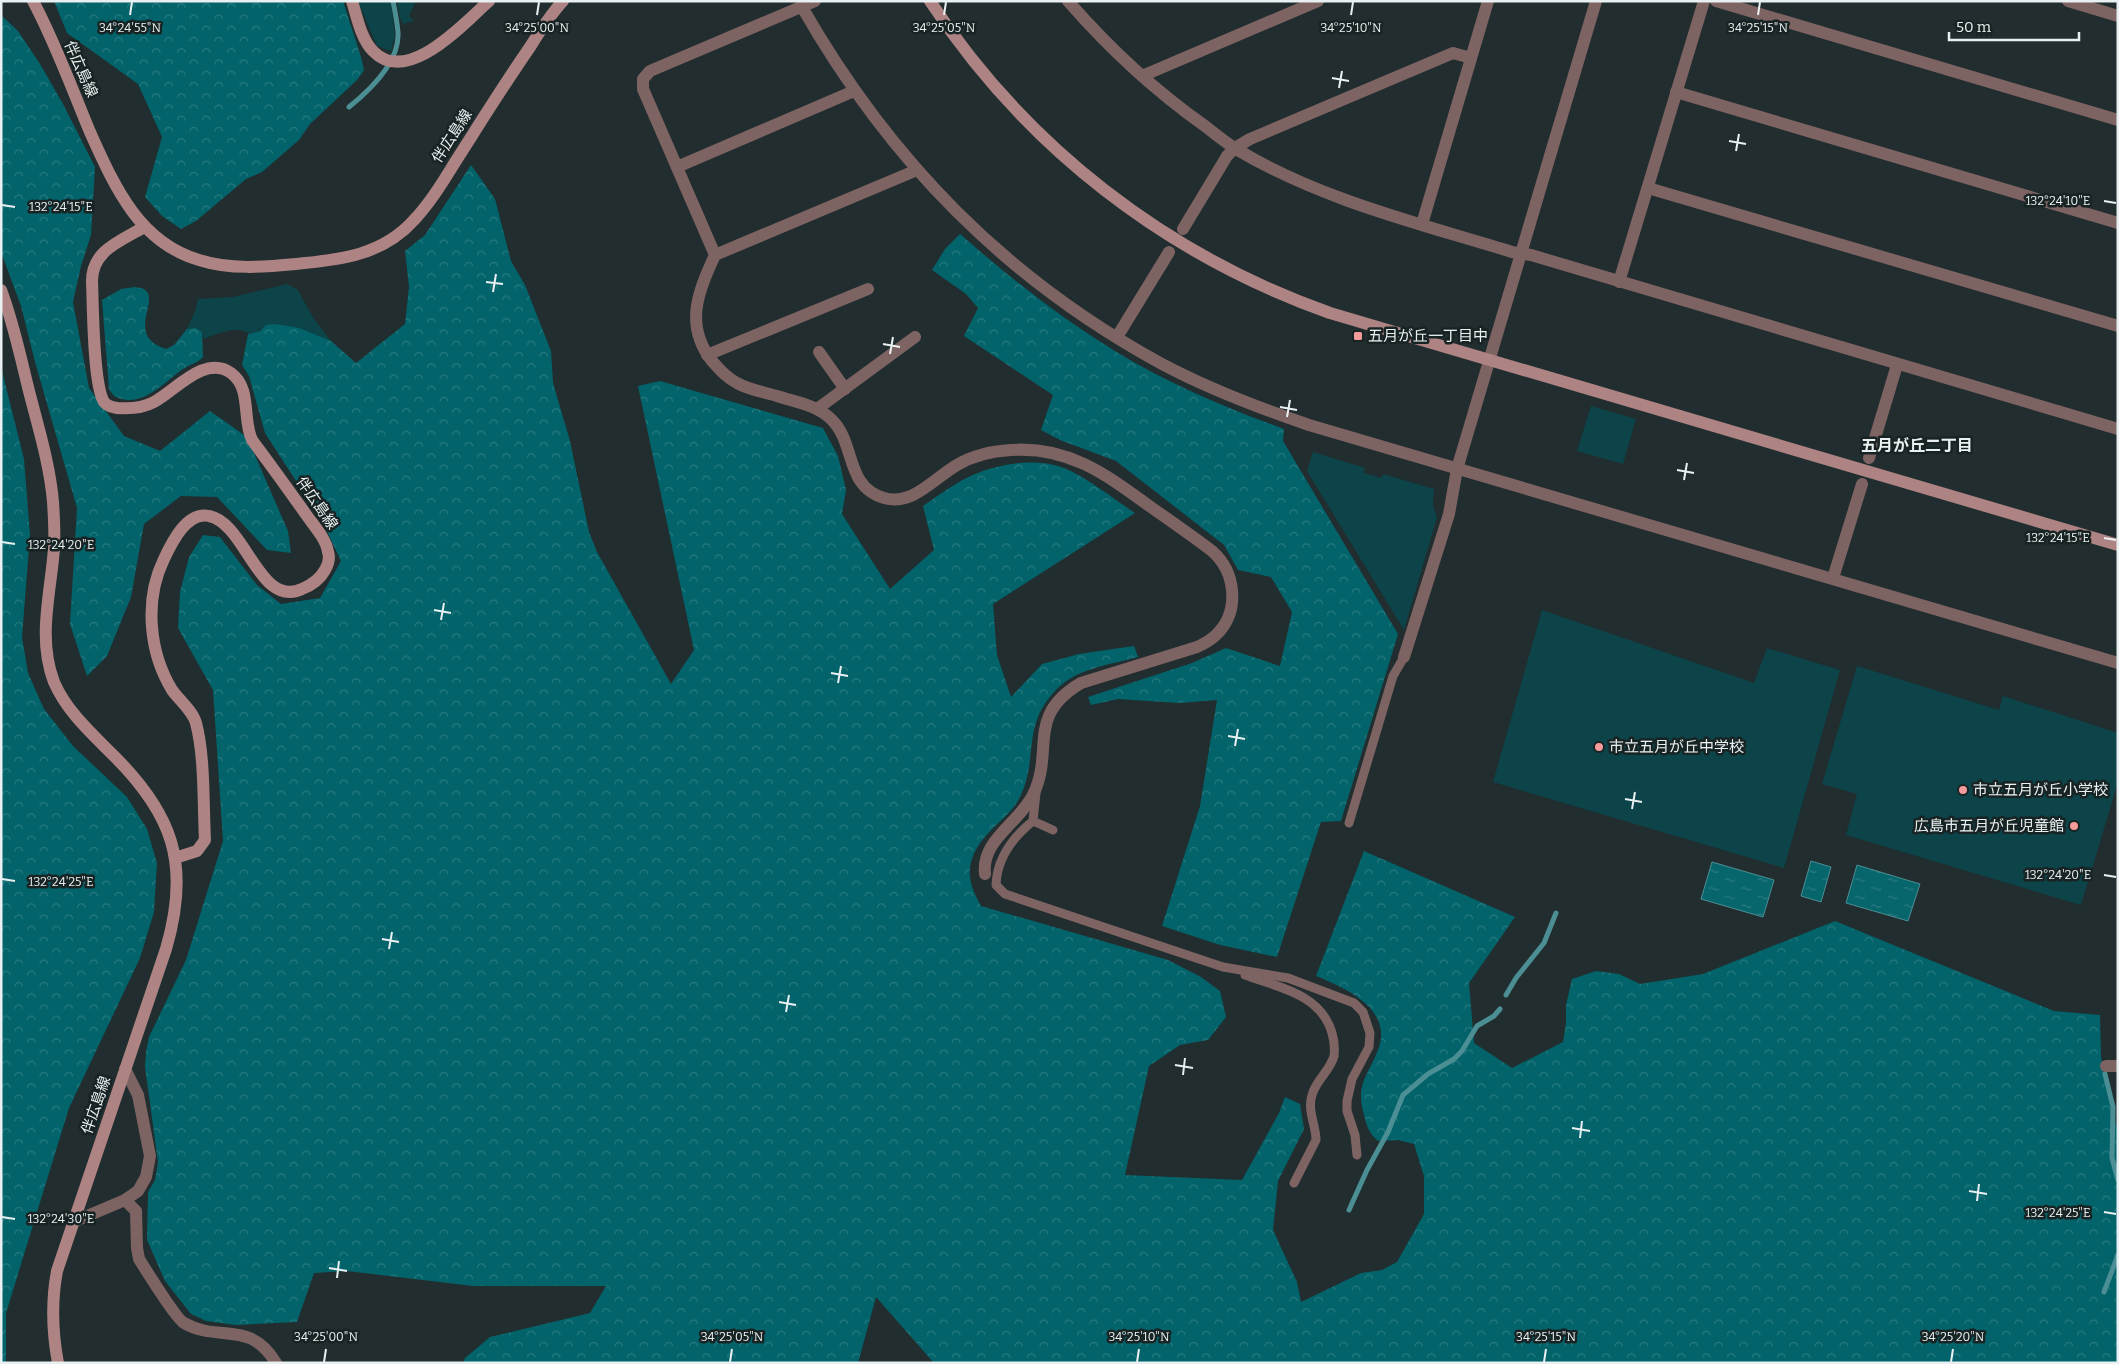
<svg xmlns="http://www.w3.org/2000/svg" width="2119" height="1364" font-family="Bitter,'Noto Sans JP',serif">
<defs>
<pattern id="forest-crowns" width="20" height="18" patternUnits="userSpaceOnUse" patternTransform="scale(1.25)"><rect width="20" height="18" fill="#02636a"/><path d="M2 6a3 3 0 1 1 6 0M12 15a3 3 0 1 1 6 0" fill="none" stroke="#277a80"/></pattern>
<pattern id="water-ripples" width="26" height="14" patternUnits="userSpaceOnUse" patternTransform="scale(1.25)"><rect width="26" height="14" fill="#07656c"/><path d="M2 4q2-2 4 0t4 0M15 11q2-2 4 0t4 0" fill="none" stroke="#2b7b81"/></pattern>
</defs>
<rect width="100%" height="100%" fill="#212d2e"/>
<g fill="#0c4449">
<path d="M358 1H391L395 36 391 51 377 46Z"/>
<path d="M397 1H416L409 16 414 21 403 24 400 18Z"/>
<path d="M287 284 297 289 314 319 331 341 266 325C248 341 248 328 233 330 223 331 212 336 203 339L202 332 196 328 187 329 195 311 198 299 233 297Z"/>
<path d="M1591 406 1636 419 1623 464 1577 451Z"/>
<path d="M1313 452 1365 468 1364 473 1382 478 1383 474 1434 489 1433 506 1437 517 1404 630 1307 471Z"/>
<path d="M1542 610 1754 683 1767 648 1840 670 1784 868 1493 782Z"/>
<path d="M1857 666 1999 710 2003 696 2118 733V782L2081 905 1846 835 1857 794 1822 784Z"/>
</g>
<g fill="url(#forest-crowns)">
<path d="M54 1H343L361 57 364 70 357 80 310 124 299 140 262 172 246 179 196 221 181 229 162 216 145 197 162 137 138 84 67 33Z"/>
<path d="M1 15 18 31 40 64 63 104 95 167 91 235 81 266 73 302 89 388 124 436 160 451 210 411 247 437 288 531 291 553 267 550 217 497 181 496 144 524 131 597 107 656 87 676 70 624 77 508 35 362 21 306 1 252Z"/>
<path d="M471 165 495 199 511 261 525 285 551 351 553 383 570 441 589 532 597 552 671 684 694 650 638 386 660 381 823 428 838 456 846 490 842 514 890 589 934 550 923 506C939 495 956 482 975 474 1003 462 1043 457 1071 471 1094 483 1114 499 1135 513L993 604 997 655 1011 697 1042 664 1079 654 1134 646 1138 657C1109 665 1076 668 1055 691 1021 727 1039 759 1020 797 1009 820 982 830 972 859 966 877 973 891 981 906L1168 960 1201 977 1220 991 1226 1017 1208 1040 1180 1045 1149 1066 1125 1175 1242 1180 1279 1113 1285 1097 1300 1104 1304 1129 1278 1181 1273 1230 1297 1282 1301 1302 1361 1273 1382 1270 1397 1262 1424 1214V1176L1414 1144 1398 1140 1378 1141C1369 1133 1367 1127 1364 1115 1355 1084 1368 1076 1378 1050 1394 1009 1345 988 1316 976L1364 851 1515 917 1469 983 1474 1043 1512 1068 1563 1042 1566 1023V1005L1572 979 1596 971 1619 974 1640 984 1703 974 1835 921 2054 1011 2100 1015 2101 1057 2118 1133V1363H934L876 1297 858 1363H463L465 1358 490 1337 590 1313 606 1286H473L347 1271 314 1273 297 1322 236 1325 206 1321 191 1314 165 1281 147 1240 148 1192 155 1180 158 1162 145 1067 146 1052 149 1037 186 960 223 841 213 690 178 628 180 592 189 557 203 535 220 537 257 585 281 604 320 598 341 561 323 523 265 433 249 376 242 365 248 334 260 331 266 325 275 324 299 328 331 341 356 363 405 324 409 287 405 251 425 235Z"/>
<path d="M960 234C1009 277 1059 317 1115 351 1167 383 1226 408 1284 429L1283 441 1398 634 1341 821 1321 822 1277 957 1220 945 1162 926 1200 806 1217 700 1179 703 1118 699 1091 705 1088 697 1192 663 1226 648 1280 666 1292 612 1271 577 1238 570 1224 545 1116 461 1060 440 1041 430 1053 395 964 336 978 308 966 294 932 270 945 249Z"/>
<path d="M135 287C172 290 119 334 166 349L174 345 187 329 196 328 202 332 203 357C199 362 189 365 183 369 163 383 141 410 114 396L109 389 102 300 121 289Z"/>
<path d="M1 367 24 459 30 535 22 637 28 673 44 709 73 746 127 797 147 829 157 863 154 912 140 958 69 1108 6 1313V1363H1Z"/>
</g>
<g fill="url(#water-ripples)" stroke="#4b8f94">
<path d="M1811 861 1831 867 1821 902 1801 896Z"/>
<path d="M1712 862 1774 880 1763 917 1701 899Z"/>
<path d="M1857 865 1920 884 1908 921 1846 903Z"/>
</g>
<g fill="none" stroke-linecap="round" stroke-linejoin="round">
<g stroke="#4b8f94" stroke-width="5">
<path d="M349 107C370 90 400 61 398 32 397 22 395 11 393 1"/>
<path d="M1506 995 1516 978 1544 943 1556 913"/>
<path d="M2105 1074 2113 1107 2112 1158 2118 1180"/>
<path d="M1349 1210 1367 1170 1388 1132 1403 1095 1428 1074 1454 1059 1462 1051 1477 1026 1494 1016 1500 1009"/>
<path d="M2104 1292 2118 1255"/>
</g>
<g stroke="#7e6363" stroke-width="9">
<path d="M1036 793 1033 821 1053 830"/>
<path d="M1033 821C1013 837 997 858 996 885L1005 894 1223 967 1288 978 1354 1003 1363 1012 1370 1033 1369 1047 1352 1079 1347 1101V1111L1355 1135 1357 1155"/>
<path d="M1349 823 1393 676 1404 657"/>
<path d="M1245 975C1278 987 1321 994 1332 1033 1334 1040 1335 1048 1334 1056 1330 1071 1316 1080 1312 1095 1307 1111 1316 1125 1316 1140L1294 1183"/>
</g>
<g stroke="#7e6363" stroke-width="12">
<path d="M815 1 650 71 643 79V89L715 255C698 292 684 325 712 361 720 370 727 378 737 383 749 390 764 392 777 396 795 402 818 405 832 420 856 444 845 487 884 498 913 506 933 479 957 465 972 456 993 451 1011 450 1067 446 1104 473 1148 505 1169 520 1191 535 1212 551 1236 572 1240 611 1217 634 1211 640 1204 644 1197 647L1081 683C1025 716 1055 750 1033 795 1019 823 981 840 985 874"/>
<path d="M1068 1C1109 48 1154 90 1205 126 1215 134 1225 142 1236 149 1321 200 1418 223 1512 252L1531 255 2118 429"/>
<path d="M1716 1 2118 120"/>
<path d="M2068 1 2118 16"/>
<path d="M802 7C890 161 1006 279 1162 364 1209 389 1259 408 1309 425L2118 663"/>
<path d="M1142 76 1318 1"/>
<path d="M1676 92 2118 223"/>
<path d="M677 167 854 91"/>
<path d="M1648 188 2118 326"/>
<path d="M1422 224 1488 1"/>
<path d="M1183 229 1227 156 1235 148 1250 139 1453 53 1471 58"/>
<path d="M715 255 917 170"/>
<path d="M1619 282 1704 1"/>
<path d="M1117 337 1169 252"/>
<path d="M819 352 845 389"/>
<path d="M707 355 868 289"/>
<path d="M817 409 915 337"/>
<path d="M1869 458 1897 365"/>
<path d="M1833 578 1862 484"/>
<path d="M1404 657 1449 514 1457 469 1596 1"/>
<path d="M2106 1066H2118"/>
<path d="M125 1200 136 1211 137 1248 139 1259C146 1270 176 1319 184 1323 219 1343 250 1319 276 1363"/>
<path d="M73 1222 125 1200 138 1191 146 1177 150 1156 138 1095 125 1069"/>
</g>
<g stroke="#ad8383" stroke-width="12">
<path d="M33 1C55 42 72 89 90 132 114 185 138 242 199 260 230 270 264 267 296 264 340 260 383 255 414 220 432 201 445 178 459 156 482 120 505 83 530 47 540 31 550 15 563 1"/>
<path d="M352 1C357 17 361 39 373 51 407 87 464 23 489 1"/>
<path d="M930 1C1026 147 1166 255 1330 313L2118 545"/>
<path d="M144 227C121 241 92 250 92 281 93 304 93 385 104 402 107 406 112 407 117 408 130 409 143 408 154 402 175 391 205 354 231 373 252 388 242 419 252 440 270 464 288 489 305 513 313 525 326 538 328 552 330 558 328 565 325 570 320 579 312 585 302 589 259 609 246 523 209 516 187 511 172 542 164 559 144 600 149 652 172 690 179 700 193 711 196 723 205 757 203 804 205 840L197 851 175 858"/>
<path d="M1 290C14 324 21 360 30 395 39 430 50 466 53 502 54 517 55 533 54 548 51 592 37 638 54 682 66 710 89 731 110 752 173 813 191 864 166 949L57 1271C51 1303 52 1331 58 1363"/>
</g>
</g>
<path fill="none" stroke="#e9f0f1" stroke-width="2" d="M130 15 132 2M537 15 539 2M944 15 946 2M1351 15 1353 2M1758 15 1760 2M1332 78 1349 81M1339 88 1342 71M1729 141 1746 144M1736 151 1739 134M2104 201 2116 203M2 205 15 207M486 282 503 284M493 292 496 274M883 344 900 347M890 354 893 337M1280 407 1297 410M1287 417 1290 400M1677 470 1694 473M1684 480 1687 463M2104 538 2116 540M2 542 15 544M434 610 451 613M441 620 444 603M831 673 848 676M838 683 841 666M1228 736 1245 739M1235 746 1238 729M1625 799 1642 802M1632 809 1635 792M2104 875 2116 877M2 879 15 881M382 939 399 942M389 949 392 932M779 1002 796 1005M786 1012 789 995M1175 1065 1193 1068M1183 1075 1185 1058M1572 1128 1590 1131M1580 1138 1582 1121M1969 1191 1987 1194M1977 1201 1979 1184M2104 1212 2116 1214M2 1217 15 1219M329 1268 347 1271M337 1278 339 1261M324 1362 326 1349M730 1362 732 1349M1137 1362 1139 1349M1544 1362 1546 1349M1951 1362 1953 1349"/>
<g fill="#f59b9c" stroke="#182324" stroke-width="2">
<rect x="1353" y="331" width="10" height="10" rx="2.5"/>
<circle cx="1599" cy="747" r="5"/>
<circle cx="1963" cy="790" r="5"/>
<circle cx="2074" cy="826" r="5"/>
</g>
<g text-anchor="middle" stroke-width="5" stroke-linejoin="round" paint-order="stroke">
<g font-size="15" fill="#e9f0f1" stroke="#182324">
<text transform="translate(81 69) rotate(66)" y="5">伴広島線</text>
<text transform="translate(452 136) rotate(-57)" y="5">伴広島線</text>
<text transform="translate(317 503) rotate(55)" y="5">伴広島線</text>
<text transform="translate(96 1105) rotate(-71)" y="5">伴広島線</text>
</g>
<g font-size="15" fill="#e9f0f1" stroke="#182324" text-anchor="start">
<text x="1368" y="341">五月が丘一丁目中</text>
<text x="1609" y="752">市立五月が丘中学校</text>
<text x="1973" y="795">市立五月が丘小学校</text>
<text x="2064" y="831" text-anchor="end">広島市五月が丘児童館</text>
</g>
<g font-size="16" font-weight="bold" fill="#e9f0f1" stroke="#182324">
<text x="1917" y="451">五月が丘二丁目</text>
</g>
</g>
<g font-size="12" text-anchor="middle" fill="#e9f0f1" stroke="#182324" stroke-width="5" stroke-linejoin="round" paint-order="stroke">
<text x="130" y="32">34°24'55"N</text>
<text x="537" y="32">34°25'00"N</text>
<text x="944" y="32">34°25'05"N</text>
<text x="1351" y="32">34°25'10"N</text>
<text x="1758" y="32">34°25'15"N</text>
<text x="2058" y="205">132°24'10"E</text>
<text x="61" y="211">132°24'15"E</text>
<text x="2058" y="542">132°24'15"E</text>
<text x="61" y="549">132°24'20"E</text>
<text x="2058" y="879">132°24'20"E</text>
<text x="61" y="886">132°24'25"E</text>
<text x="2058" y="1217">132°24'25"E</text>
<text x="61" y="1223">132°24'30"E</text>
<text x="326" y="1341">34°25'00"N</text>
<text x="732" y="1341">34°25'05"N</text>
<text x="1139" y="1341">34°25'10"N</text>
<text x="1546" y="1341">34°25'15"N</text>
<text x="1953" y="1341">34°25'20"N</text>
</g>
<rect width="2119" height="1364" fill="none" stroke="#e9f0f1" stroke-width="5"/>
<path d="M1949 32v8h130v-8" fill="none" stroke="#e9f0f1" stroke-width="2.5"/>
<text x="1956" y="32" font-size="15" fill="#e9f0f1" stroke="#182324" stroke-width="4" paint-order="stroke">50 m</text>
</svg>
